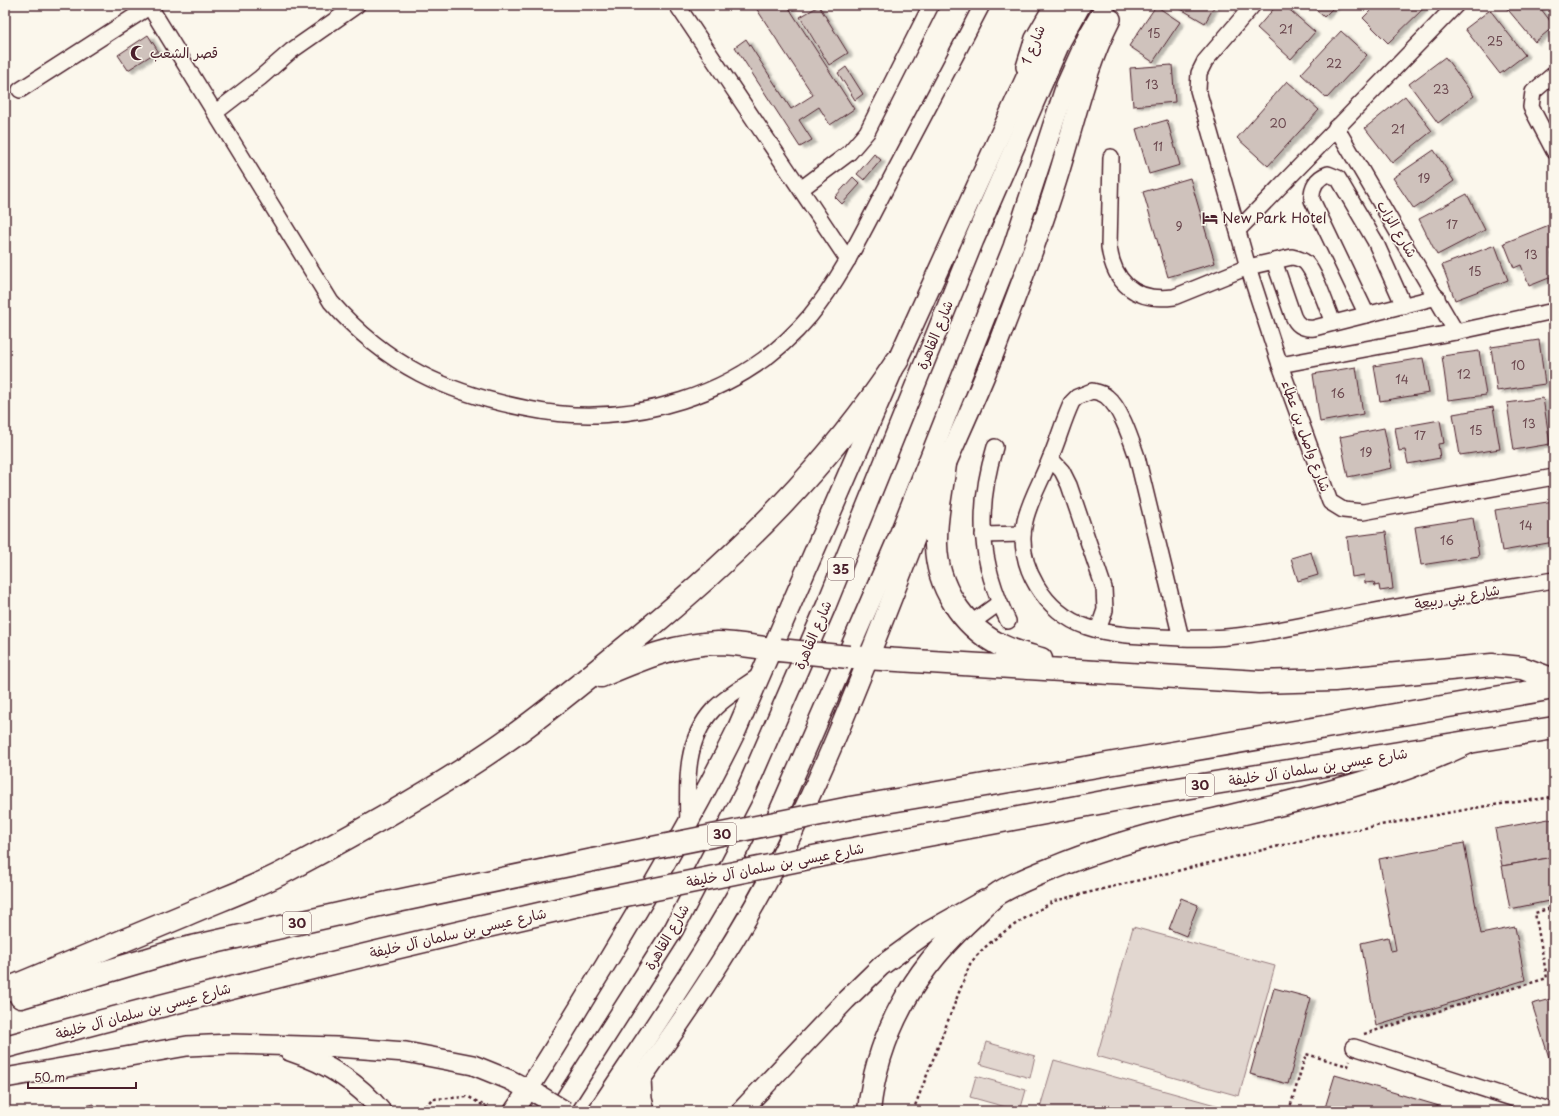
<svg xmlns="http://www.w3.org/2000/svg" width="1559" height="1116" font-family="'Playpen Sans','Playpen Sans Arabic',sans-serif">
<defs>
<filter id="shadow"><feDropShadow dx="4.5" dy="2.5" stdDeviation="1" flood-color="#0004"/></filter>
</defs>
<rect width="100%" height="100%" fill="#fbf7ec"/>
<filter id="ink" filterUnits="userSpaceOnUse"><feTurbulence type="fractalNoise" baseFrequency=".025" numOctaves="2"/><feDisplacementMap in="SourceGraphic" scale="8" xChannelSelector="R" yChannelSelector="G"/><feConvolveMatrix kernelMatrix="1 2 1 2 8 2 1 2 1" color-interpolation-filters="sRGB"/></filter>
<g filter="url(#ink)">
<g fill="#e2d7d0" stroke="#967b7e">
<path d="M1133 927 1275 966 1239 1096 1097 1056Z"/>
<path d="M986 1042 1035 1056 1030 1078 980 1064Z"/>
<path d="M1054 1060 1237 1111H1039Z"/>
<path d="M976 1076 1026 1090 1020 1111 970 1097Z"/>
</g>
<g fill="#cfc2bc" stroke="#4a1f2b" filter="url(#shadow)">
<path d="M754 5H787L854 109 830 125 819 107 799 120 812 140 800 147 735 47 746 39 791 109 813 95Z"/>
<path d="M1174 5H1215L1205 23Z"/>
<path d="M1277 5H1284L1315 32 1291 59 1257 28Z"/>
<path d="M1311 5H1336L1324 17Z"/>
<path d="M1376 5H1427L1388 43 1363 18Z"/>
<path d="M1504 5H1538L1554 26 1535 42Z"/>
<path d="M819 6 848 53 829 65 800 17Z"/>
<path d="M1156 6 1180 22 1153 62 1129 46Z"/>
<path d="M1490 10 1525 55 1500 74 1465 29Z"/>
<path d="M1341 31 1367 55 1327 98 1301 74Z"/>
<path d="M148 35 158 51 128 70 118 55Z"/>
<path d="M1445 57 1474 96 1438 123 1409 84Z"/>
<path d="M1172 65 1175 102 1133 106 1130 68Z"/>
<path d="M846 67 863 94 855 100 838 73Z"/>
<path d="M1287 81 1319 110 1268 166 1237 138Z"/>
<path d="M1405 96 1432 131 1392 163 1365 128Z"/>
<path d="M1167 120 1180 165 1149 174 1136 129Z"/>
<path d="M1434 150 1454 181 1414 209 1393 178Z"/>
<path d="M874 154 881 160 864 180 857 174Z"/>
<path d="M853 177 860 184 842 204 835 197Z"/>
<path d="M1190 178 1215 263 1168 277 1143 192Z"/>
<path d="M1467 194 1485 230 1437 255 1419 219Z"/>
<path d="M1554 223V252L1552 253 1554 276 1529 286 1521 265 1514 268 1504 243Z"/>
<path d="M1495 245 1508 280 1455 300 1442 265Z"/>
<path d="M1539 340 1545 384 1497 391 1491 347Z"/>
<path d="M1479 351 1486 395 1448 400 1442 356Z"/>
<path d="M1423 358 1429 393 1380 401 1374 366Z"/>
<path d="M1356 367 1363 414 1320 422 1313 374Z"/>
<path d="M1543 398 1550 444 1514 450 1507 403Z"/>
<path d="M1493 407 1500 449 1460 455 1453 414Z"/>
<path d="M1440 420 1444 443 1438 444 1440 458 1408 464 1405 450 1399 451 1395 428Z"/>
<path d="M1384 428 1392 468 1348 477 1340 437Z"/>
<path d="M1554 501V542L1502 551 1495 510Z"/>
<path d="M1473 518 1479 556 1421 565 1415 527Z"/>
<path d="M1386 532 1393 589 1380 591 1379 585 1375 586 1374 582 1365 583 1364 575 1352 577 1347 537Z"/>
<path d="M1311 552 1318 575 1298 581 1291 558Z"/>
<path d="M1554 818V857L1502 866 1495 829Z"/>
<path d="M1464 843 1481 934 1515 927 1525 980 1376 1026 1361 943 1388 937 1391 951 1396 950 1379 859Z"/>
<path d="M1554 857V900L1510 909 1502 866Z"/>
<path d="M1181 898 1198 905 1186 936 1169 929Z"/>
<path d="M1274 988 1311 998 1288 1084 1250 1074Z"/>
<path d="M1554 998V1067H1552L1532 1004Z"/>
<path d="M1335 1075 1456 1111H1324Z"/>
<path d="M94 1104 96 1111H63Z"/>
</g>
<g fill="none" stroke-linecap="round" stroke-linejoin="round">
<defs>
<g id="minor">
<path d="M138 5 150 7 331 302C387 366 446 393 529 409 629 430 743 396 810 316 842 277 864 229 888 184 919 125 951 65 982 5"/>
<path d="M677 5 848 260"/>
<path d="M1253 5 1205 61 1199 73 1198 90 1248 267 1280 365 1330 502 1343 510 1363 512 1554 477"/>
<path d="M1024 67 1033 38 1052 5"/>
<path d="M1554 74 1533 92 1531 107 1554 151"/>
<path d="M20 90 152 5"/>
<path d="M216 112 260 78 291 51 357 5"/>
<path d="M1336 127 1456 332"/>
<path d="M1111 157 1109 247C1114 284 1136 302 1174 297L1248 267 1292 257C1297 258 1302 259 1306 263 1316 274 1327 308 1333 323"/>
<path d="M801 189 849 153 867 132 931 5"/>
<path d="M1238 230 1456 5"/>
<path d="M1274 261 1293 316C1297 326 1304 329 1314 328L1437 297"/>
<path d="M1367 315 1312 200C1311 188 1316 178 1328 174L1338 178 1375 241 1404 306"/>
<path d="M1280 365 1456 332 1554 311"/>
<path d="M1092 391C1097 392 1103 393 1107 397 1121 408 1131 440 1137 457L1181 638C1150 636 1116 637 1087 627 1045 613 1015 565 1025 521 1030 499 1042 480 1050 459 1058 441 1063 421 1072 402L1077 397Z"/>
<path d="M995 447C976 509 979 562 1008 621"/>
<path d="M1051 459 1062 471 1069 485 1104 588 1105 610 1098 630"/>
<path d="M983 535 1023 534"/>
<path d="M970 624 999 603"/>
<path d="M1181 638C1242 641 1300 625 1360 614 1424 601 1489 591 1554 580"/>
<path d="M688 824C687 785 684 741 713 710 726 696 745 686 760 675"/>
<path d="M1354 1047 1552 1111"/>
</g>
<g id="major">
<path d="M290 1051C326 1063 357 1081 381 1111"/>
<path d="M5 1078 187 1046 231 1044 337 1047 406 1052 473 1065 510 1080 539 1095"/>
<path d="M641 1078 642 1099 645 1111"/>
<path d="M514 1111C546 1064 574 1015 604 967 651 889 697 811 737 729L897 361 1042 42 1049 28 1066 5"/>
<path d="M558 1111 674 929 747 788 826 606 974 240 1061 41 1081 5"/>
<path d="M598 1111C660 1017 726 925 774 823L897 540 1013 247 1066 85 1089 34 1106 5"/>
<path d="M619 1111C667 1041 717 973 758 899 826 777 873 645 924 516 948 456 977 399 1000 338 1021 284 1042 229 1059 173 1075 121 1086 68 1111 19"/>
<path d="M741 1111 846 1000 881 966 929 931 984 900"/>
</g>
<g id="highway">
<path d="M945 464C942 490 935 518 936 545 937 586 962 625 998 644 1011 651 1027 655 1041 659"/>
<path d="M849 657 1259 682 1334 680 1492 665 1522 668 1554 680"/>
<path d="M601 676C639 660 675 644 718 643 738 643 759 648 779 650"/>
<path d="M850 808 1554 688"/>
<path d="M848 850 1141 795 1554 728"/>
<path d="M5 990C65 965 125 940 185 915 217 901 251 889 282 873 356 834 434 791 503 743 552 709 597 670 643 633 740 553 828 466 897 361"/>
<path d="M21 997 179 950 388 903 593 860"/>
<path d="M5 1047C201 994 398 946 596 901"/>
<path d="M869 1111C877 1036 913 972 968 921 978 912 988 900 999 893 1015 883 1033 876 1051 869 1094 851 1138 838 1184 827 1280 804 1377 786 1467 743"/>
</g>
</defs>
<use href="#minor" stroke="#4a1f2b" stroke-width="18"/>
<use href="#major" stroke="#4a1f2b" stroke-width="22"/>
<use href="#highway" stroke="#4a1f2b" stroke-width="25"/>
<g stroke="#4a1f2b" stroke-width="2.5" stroke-dasharray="3 3" stroke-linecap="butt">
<path d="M1364 1034 1547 978 1535 913 1554 907"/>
<path d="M421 1111 432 1099 469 1097 493 1111 497 1108"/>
<path d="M913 1111 970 964C991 936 1024 919 1054 901L1320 836 1486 806 1554 797"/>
<path d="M1289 1111 1306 1054 1348 1066 1350 1060"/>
</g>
<use href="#minor" stroke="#fbf7ec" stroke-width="15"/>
<use href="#major" stroke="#fbf7ec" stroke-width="19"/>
<use href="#highway" stroke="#fbf7ec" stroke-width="22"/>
<defs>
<path id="major-bridge" d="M539 1095 565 1111"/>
<g id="highway-bridge">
<path d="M779 650 849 657"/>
<path d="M593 860 850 808"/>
<path d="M596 901 848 850"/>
</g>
</defs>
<use href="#major-bridge" stroke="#4a1f2b" stroke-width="22" stroke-linecap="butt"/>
<use href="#highway-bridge" stroke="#4a1f2b" stroke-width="25" stroke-linecap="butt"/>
<use href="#major-bridge" stroke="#fbf7ec" stroke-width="19"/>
<use href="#highway-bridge" stroke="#fbf7ec" stroke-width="22"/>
</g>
</g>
<defs>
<symbol id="mosque-bare" viewBox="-9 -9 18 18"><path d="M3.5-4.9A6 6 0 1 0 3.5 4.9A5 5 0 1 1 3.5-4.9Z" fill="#4a1f2b" stroke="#fbf7ec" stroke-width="2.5" paint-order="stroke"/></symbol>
<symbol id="hotel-bare" viewBox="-9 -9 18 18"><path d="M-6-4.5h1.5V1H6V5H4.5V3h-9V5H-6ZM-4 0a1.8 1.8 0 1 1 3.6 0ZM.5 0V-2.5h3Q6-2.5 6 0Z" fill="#4a1f2b" stroke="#fbf7ec" stroke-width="2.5" paint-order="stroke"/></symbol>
</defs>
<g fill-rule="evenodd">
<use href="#mosque-bare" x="127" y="42" width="22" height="22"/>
<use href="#hotel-bare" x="1199" y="207" width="22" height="22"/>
</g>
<g text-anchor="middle" stroke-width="3" stroke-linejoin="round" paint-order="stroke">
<g font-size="12" fill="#6b484f">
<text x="1286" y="34">21</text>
<text x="1154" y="38">15</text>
<text x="1495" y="46">25</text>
<text x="1334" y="68">22</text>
<text x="1152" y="89">13</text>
<text x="1441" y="94">23</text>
<text x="1278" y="128">20</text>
<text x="1398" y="134">21</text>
<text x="1158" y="151">11</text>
<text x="1424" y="183">19</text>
<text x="1452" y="229">17</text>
<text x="1179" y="231">9</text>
<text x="1531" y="259">13</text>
<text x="1475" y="276">15</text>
<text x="1518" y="370">10</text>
<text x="1464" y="379">12</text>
<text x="1402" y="384">14</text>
<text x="1338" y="398">16</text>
<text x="1529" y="428">13</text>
<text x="1476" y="435">15</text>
<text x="1420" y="440">17</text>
<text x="1366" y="457">19</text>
<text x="1526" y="530">14</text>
<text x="1447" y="545">16</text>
</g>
<g fill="#fbf7ec" stroke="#7f6065" stroke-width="1">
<rect x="828" y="558" width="26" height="22" rx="3"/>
<rect x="1186" y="774" width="28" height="22" rx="3"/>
<rect x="708" y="823" width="28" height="22" rx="3"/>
<rect x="283" y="912" width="28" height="22" rx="3"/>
</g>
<g font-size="13" font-weight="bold" fill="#4a1f2b">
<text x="841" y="574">35</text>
<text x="1200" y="790">30</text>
<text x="722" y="839">30</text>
<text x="297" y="928">30</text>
</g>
<g font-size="14" fill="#4a1f2b" stroke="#fbf7ec">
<text transform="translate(1033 45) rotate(-68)" y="5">شارع 1</text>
<text transform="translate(1397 229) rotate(59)" y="5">شارع الزاب</text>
<text transform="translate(935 335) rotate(-68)" y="5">شارع القاهرة</text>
<text transform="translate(1306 436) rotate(70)" y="5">شارع واصل بن عطاء</text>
<text transform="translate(1457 597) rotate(-10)" y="5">شارع بني ربيعة</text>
<text transform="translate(813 635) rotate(-67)" y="5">شارع القاهرة</text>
<text transform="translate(1318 767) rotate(-9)" y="5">شارع عيسى بن سلمان آل خليفة</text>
<text transform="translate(775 865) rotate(-11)" y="5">شارع عيسى بن سلمان آل خليفة</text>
<text transform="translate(458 933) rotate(-13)" y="5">شارع عيسى بن سلمان آل خليفة</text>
<text transform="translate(667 937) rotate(-60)" y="5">شارع القاهرة</text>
<text transform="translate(143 1011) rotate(-15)" y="5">شارع عيسى بن سلمان آل خليفة</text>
</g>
<g font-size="14" fill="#4a1f2b" stroke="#fbf7ec" text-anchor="start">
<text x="150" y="58">قصر الشعب</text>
<text x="1222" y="223">New Park Hotel</text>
</g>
</g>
<rect width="1559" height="1116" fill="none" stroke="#fbf7ec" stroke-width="20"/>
<rect x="10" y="10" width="1539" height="1096" fill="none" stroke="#4a1f2b" stroke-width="1.5" filter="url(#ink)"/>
<path d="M28 1082v6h108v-6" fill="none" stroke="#4a1f2b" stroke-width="2"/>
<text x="34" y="1082" font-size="12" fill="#4a1f2b" stroke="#fbf7ec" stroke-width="3" paint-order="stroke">50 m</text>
</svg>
